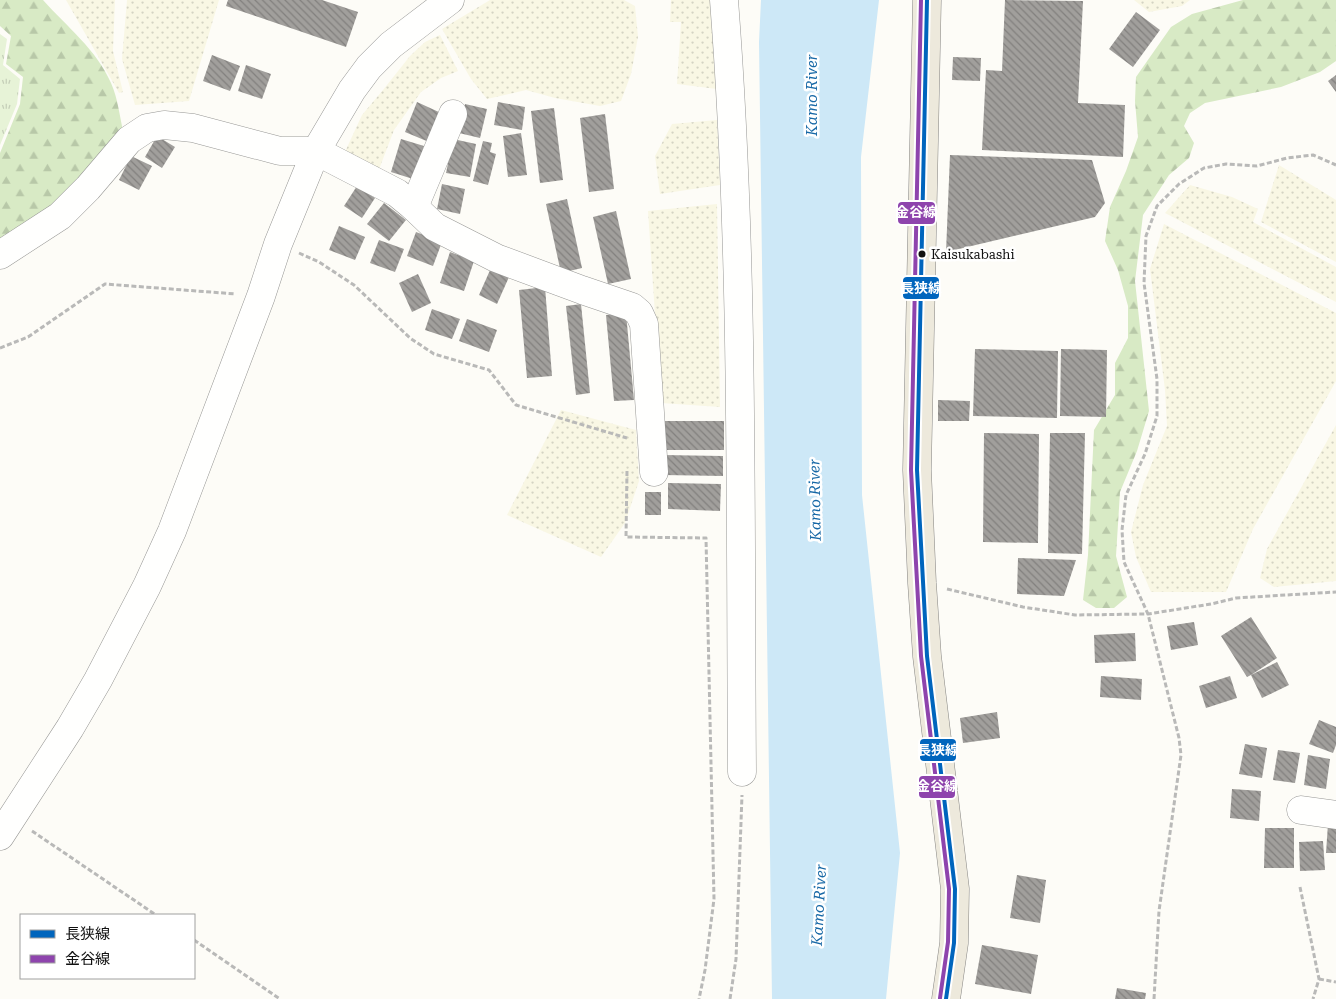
<svg xmlns="http://www.w3.org/2000/svg" width="1336" height="999" font-family="'Roboto Serif','Noto Sans JP',serif">
<defs>
<pattern id="farmland-dots" width="8" height="8" patternUnits="userSpaceOnUse" patternTransform="scale(1.25)"><rect width="8" height="8" fill="#f9f7e4"/><path d="M2 2h.1M6 6h.1" fill="none" stroke="#d4d3c3" stroke-width="1.8" stroke-linecap="round"/></pattern>
<pattern id="grass-tufts" width="24" height="20" patternUnits="userSpaceOnUse" patternTransform="scale(1.25)"><rect width="24" height="20" fill="#e7f3d7"/><path d="M3 7l-1-3M5 7V3M7 7l1-3M15 17l-1-3M17 17v-4M19 17l1-3" fill="none" stroke="#c5cfb8"/></pattern>
<pattern id="forest-firs" width="22" height="20" patternUnits="userSpaceOnUse" patternTransform="scale(1.25)"><rect width="22" height="20" fill="#d8eac5"/><path d="M5 1l3.5 6h-7zM16 11l3.5 6h-7z" fill="#b8c8a8"/></pattern>
<pattern id="building-back-hatch" width="6" height="6" patternUnits="userSpaceOnUse" patternTransform="scale(1.25)"><rect width="6" height="6" fill="#a19f9c"/><path d="M-1 5l2 2M0 0l6 6M5-1l2 2" fill="none" stroke="#82807e"/></pattern>
</defs>
<rect width="100%" height="100%" fill="#fdfcf7"/>
<g fill="url(#farmland-dots)">
<path d="M66 0H115L113 51 123 92 119 93Z"/>
<path d="M127 0H219L189 101 135 105 122 59Z"/>
<path d="M490 0H624L635 6 638 37 631 74 621 101 600 106 555 98 526 90 487 99 471 79 442 29Z"/>
<path d="M671 0H716L717 89 677 84 681 22H670Z"/>
<path d="M1134 0H1190L1182 6 1149 12Z"/>
<path d="M440 35 458 71 441 78 421 92 394 130 378 172 344 154 362 115 383 90 410 56 425 42Z"/>
<path d="M717 120 720 185 660 194 655 156 672 124Z"/>
<path d="M1279 165 1336 200V262L1261 222Z"/>
<path d="M1190 185 1232 197 1258 209 1253 222 1336 267V302L1165 213Z"/>
<path d="M717 204 720 407 661 403 648 211Z"/>
<path d="M1164 224 1336 313V381L1253 529 1226 592H1151L1136 557 1131 532 1143 485 1167 426 1165 390 1150 269Z"/>
<path d="M561 410 636 430 639 481 625 523 601 557 507 515Z"/>
<path d="M1336 425V581L1274 587 1260 578 1267 549Z"/>
</g>
<path fill="url(#grass-tufts)" d="M0 34 7 39 3 65 20 79 17 104 0 145Z"/>
<g fill="url(#forest-firs)">
<path d="M0 0H43C67 27 96 49 111 83 118 98 120 119 124 135L70 199 0 248V153L20 104 23 77 6 64 11 36 0 26Z"/>
<path d="M1243 0H1336V61L1320 72 1281 87 1205 103 1190 113 1184 126 1194 143 1189 158 1169 175 1143 215 1135 281 1149 411 1137 451 1120 492 1116 556 1127 597 1114 608H1096L1083 600 1088 555 1094 430 1115 395V363L1128 338V306L1118 270 1105 241 1110 207 1126 171 1138 137 1135 101 1136 77 1171 27 1192 14Z"/>
</g>
<path fill="#cde8f7" d="M761 0H879L861 157 862 495 900 853 886 999H772L759 42Z"/>
<g fill="url(#building-back-hatch)">
<path d="M228 0H322L358 12 346 47 226 6Z"/>
<path d="M1005 0 1083 1 1078 103 1125 105 1123 157 982 150 986 70 1002 71Z"/>
<path d="M1136 12 1160 30 1133 67 1109 49Z"/>
<path d="M212 55 240 66 230 91 203 81Z"/>
<path d="M953 57 981 58 980 81 952 80Z"/>
<path d="M246 65 271 74 262 99 238 91Z"/>
<path d="M1336 75V92L1328 81Z"/>
<path d="M417 102 441 113 429 142 405 132Z"/>
<path d="M498 102 525 107 522 130 494 125Z"/>
<path d="M465 104 487 109 480 138 459 133Z"/>
<path d="M554 108 563 180 540 183 531 111Z"/>
<path d="M605 114 614 189 589 192 580 118Z"/>
<path d="M521 133 527 175 508 177 503 136Z"/>
<path d="M157 136 175 147 162 168 145 157Z"/>
<path d="M401 139 424 146 413 179 391 172Z"/>
<path d="M453 139 476 144 470 177 446 173Z"/>
<path d="M483 141 492 143 490 152 496 154 488 185 473 181Z"/>
<path d="M950 155 1092 160 1105 203 1095 217 946 252Z"/>
<path d="M131 156 152 166 139 190 119 180Z"/>
<path d="M442 184 465 189 460 214 437 209Z"/>
<path d="M357 186 375 198 362 218 344 206Z"/>
<path d="M567 199 582 268 561 273 546 204Z"/>
<path d="M384 203 406 220 389 241 367 224Z"/>
<path d="M616 211 631 279 608 284 593 217Z"/>
<path d="M339 226 365 237 355 260 329 250Z"/>
<path d="M416 232 442 242 433 266 407 256Z"/>
<path d="M379 240 404 249 395 272 370 263Z"/>
<path d="M450 252 474 261 464 291 440 283Z"/>
<path d="M491 268 509 277 497 304 479 295Z"/>
<path d="M418 274 431 303 412 312 399 283Z"/>
<path d="M545 287 552 376 527 378 519 290Z"/>
<path d="M581 304 590 393 576 395 566 306Z"/>
<path d="M432 309 460 319 452 339 425 330Z"/>
<path d="M626 313 634 400 614 401 606 315Z"/>
<path d="M467 319 497 330 489 352 459 341Z"/>
<path d="M975 349 1058 351 1057 418 973 416Z"/>
<path d="M1061 349 1107 350 1106 417 1060 416Z"/>
<path d="M938 400 970 401 969 421H938Z"/>
<rect x="662" y="421" width="62" height="29"/>
<path d="M984 433 1039 434 1038 543 983 542Z"/>
<path d="M1050 433H1085L1082 554 1048 553Z"/>
<path d="M663 455 723 456V476L663 475Z"/>
<path d="M668 483 721 484 720 511 668 509Z"/>
<rect x="645" y="492" width="16" height="23"/>
<path d="M1018 558 1076 560 1064 596 1017 594Z"/>
<path d="M1251 617 1277 658 1251 675 1277 662 1289 685 1262 698 1251 675 1247 677 1221 636Z"/>
<path d="M1194 622 1198 645 1171 650 1167 626Z"/>
<path d="M1135 633 1136 661 1095 663 1094 635Z"/>
<path d="M1101 676 1142 679 1141 700 1100 697Z"/>
<path d="M1230 676 1237 698 1206 708 1199 686Z"/>
<path d="M997 712 1000 738 963 743 960 718Z"/>
<path d="M1319 720 1336 727V745L1333 753 1309 744Z"/>
<path d="M1245 744 1267 748 1262 778 1239 774Z"/>
<path d="M1278 750 1300 753 1295 783 1273 780Z"/>
<path d="M1308 755 1330 759 1326 789 1304 785Z"/>
<path d="M1232 789 1261 791 1259 821 1230 818Z"/>
<path d="M1328 824H1336V853H1326Z"/>
<path d="M1265 828H1294V868H1264Z"/>
<path d="M1323 841 1325 870 1300 871 1299 842Z"/>
<path d="M1017 875 1046 880 1040 923 1010 918Z"/>
<path d="M982 945 1038 955 1031 994 975 984Z"/>
<path d="M1117 988 1146 993 1145 999H1115Z"/>
</g>
<g fill="none" stroke-linecap="round" stroke-linejoin="round">
<defs>
<g id="minor">
<path d="M724 0C744 256 740 515 742 772"/>
<path d="M414 207 453 114"/>
<path d="M0 255 60 216 88 188 129 140 147 128 164 125 193 128 280 151H316L397 193 414 207 435 227 496 258 582 290 632 307 639 313 644 324 654 472"/>
<path d="M1301 810 1336 815"/>
<path d="M0 836 70 728 98 680 147 586 172 531 261 296 278 244 316 151 352 90 369 67 391 45 450 0"/>
</g>
<path id="major" d="M927 0 917 470 922 583 927 656 955 889 954 943 946 999"/>
</defs>
<use href="#minor" stroke="#979795" stroke-width="29"/>
<use href="#major" stroke="#858482" stroke-width="29"/>
<g stroke="#b9b9b8" stroke-width="3" stroke-dasharray="5 2.5" stroke-linecap="butt">
<path d="M299 253 319 262 354 285 410 338 434 354 489 370 516 405 627 438"/>
<path d="M0 348 28 337 105 284 236 294"/>
<path d="M627 471 626 537 706 538 714 899 705 970 699 999"/>
<path d="M947 589 1023 607 1075 615 1148 614 1211 604 1236 598 1336 592"/>
<path d="M32 831 156 915"/>
<path d="M1300 887 1319 979 1313 999"/>
<path d="M194 940 280 999"/>
<path d="M1319 979 1336 982"/>
<path d="M730 999 736 959 742 795"/>
<path d="M1154 999 1159 911 1181 755 1179 738 1148 614 1124 562 1122 530 1126 495 1145 454 1157 416V379L1144 283 1146 236 1157 206 1179 184 1204 168 1226 164 1257 166 1287 158 1313 155 1336 165"/>
</g>
<use href="#minor" stroke="#fffffe" stroke-width="28"/>
<use href="#major" stroke="#ede9dc" stroke-width="28"/>
<defs>
<path id="bus-1" d="M927 0 917 470 927 656 955 889 954 943 946 999"/>
<path id="bus-2" d="M921 0 911 470 921 656 949 889 948 942 940 998"/>
</defs>
<use href="#bus-1" stroke="#fff" stroke-width="8"/>
<use href="#bus-2" stroke="#fff" stroke-width="8"/>
<use href="#bus-1" stroke="#0065bd" stroke-width="4"/>
<use href="#bus-2" stroke="#8e44ad" stroke-width="4"/>
</g>
<circle fill="#111" stroke="#fff" stroke-width="2" cx="922" cy="254" r="4.5"/>
<g text-anchor="middle" stroke-width="5" stroke-linejoin="round" paint-order="stroke">
<g font-size="13" fill="#111" stroke="#fff" text-anchor="start">
<text x="931" y="259">Kaisukabashi</text>
</g>
<g font-size="15" font-style="italic" fill="#1768a6" stroke="#fff">
<text transform="translate(812 95) rotate(-90)" y="5">Kamo River</text>
<text transform="translate(815 500) rotate(-91)" y="5">Kamo River</text>
<text transform="translate(819 905) rotate(-87)" y="5">Kamo River</text>
</g>
</g>
<g stroke="#fff" stroke-width="2">
<rect x="897" y="201" width="39" height="24" rx="5" fill="#8e44ad"/>
<rect x="902" y="276" width="38" height="24" rx="5" fill="#0065bd"/>
<rect x="919" y="738" width="38" height="24" rx="5" fill="#0065bd"/>
<rect x="918" y="775" width="38" height="24" rx="5" fill="#8e44ad"/>
</g>
<g font-size="14" text-anchor="middle" font-weight="bold" fill="#fff">
<text x="916" y="217">金谷線</text>
<text x="921" y="293">長狭線</text>
<text x="938" y="755">長狭線</text>
<text x="937" y="791">金谷線</text>
</g>
<rect x="20" y="914" width="175" height="65" fill="#ffffff" stroke="#a0a0a0"/>
<rect x="30" y="930" width="25" height="8" fill="#0065bd" stroke="#a0a0a0"/>
<text x="65" y="939" font-size="15" fill="#111111">長狭線</text>
<rect x="30" y="955" width="25" height="8" fill="#8e44ad" stroke="#a0a0a0"/>
<text x="65" y="964" font-size="15" fill="#111111">金谷線</text>
</svg>
